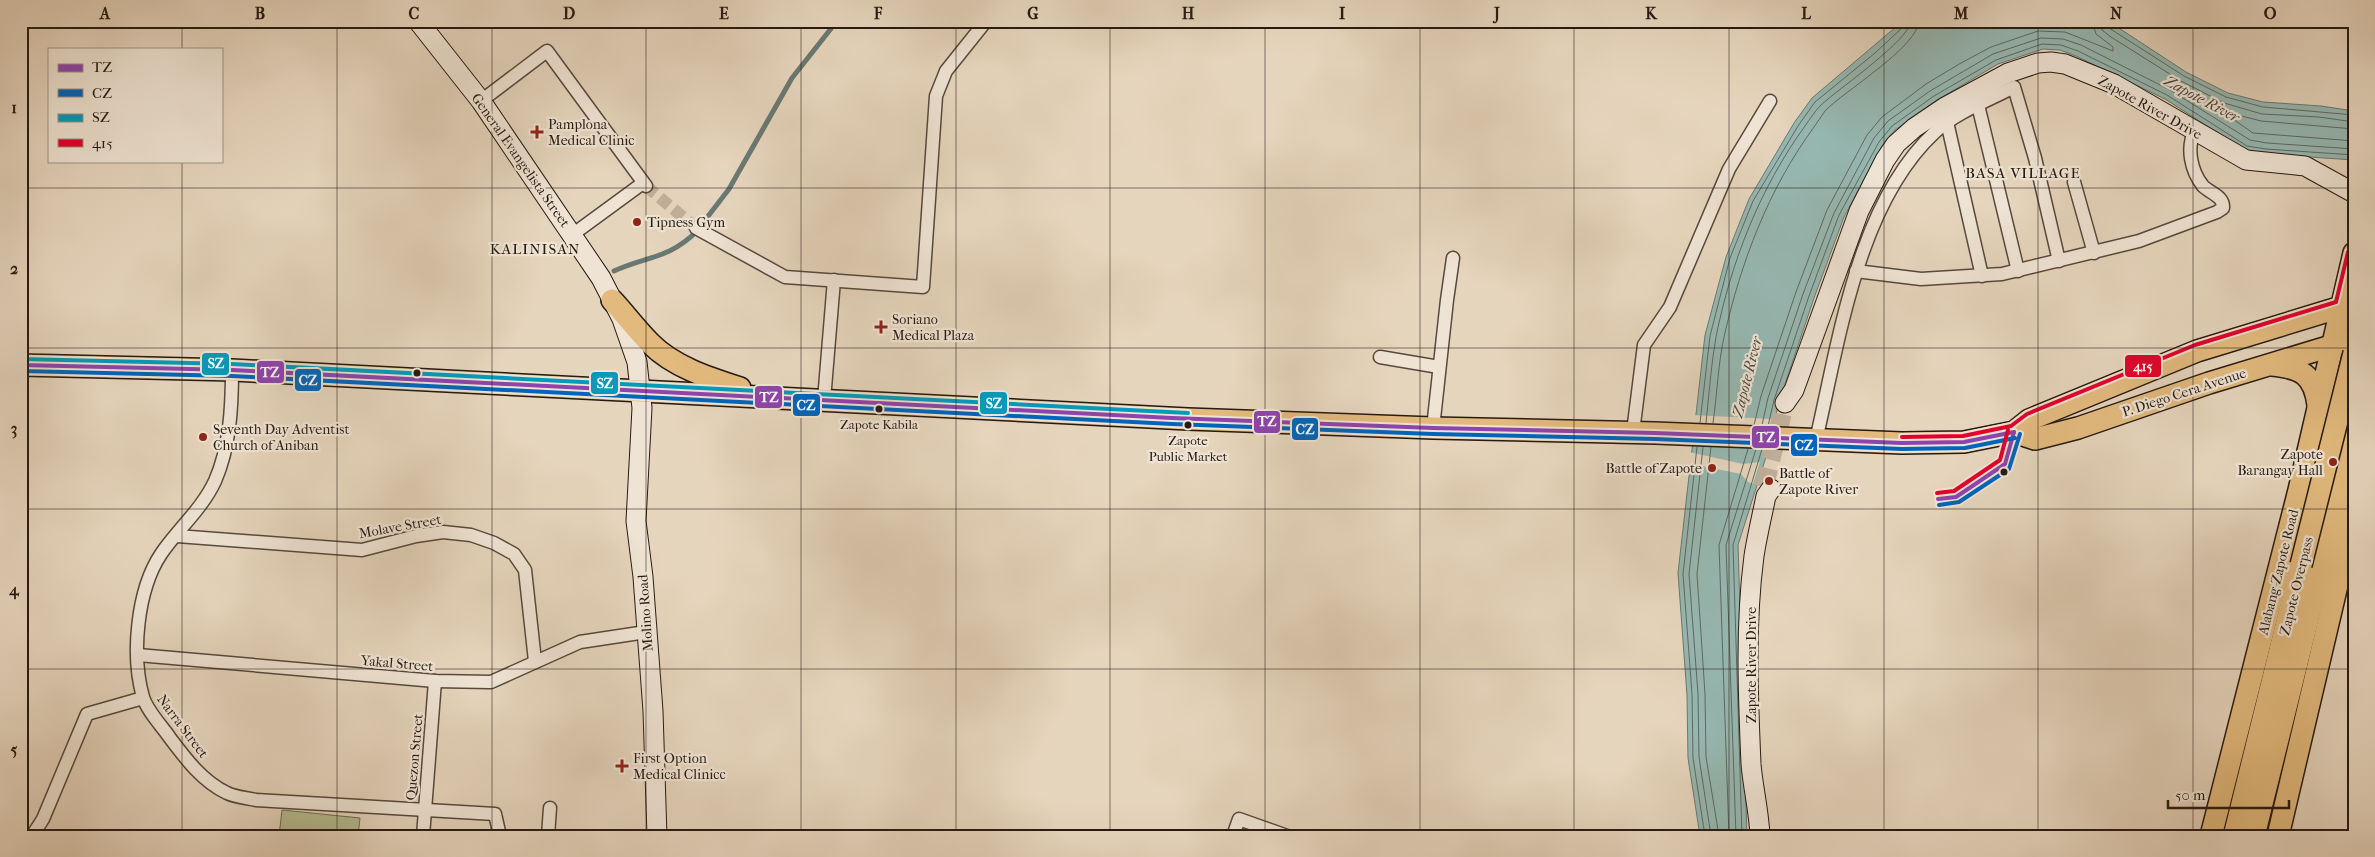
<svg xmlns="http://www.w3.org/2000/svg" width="2375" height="857" font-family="'IM FELL French Canon',serif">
<rect width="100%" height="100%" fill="#e6d5bd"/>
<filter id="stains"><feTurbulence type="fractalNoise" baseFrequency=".004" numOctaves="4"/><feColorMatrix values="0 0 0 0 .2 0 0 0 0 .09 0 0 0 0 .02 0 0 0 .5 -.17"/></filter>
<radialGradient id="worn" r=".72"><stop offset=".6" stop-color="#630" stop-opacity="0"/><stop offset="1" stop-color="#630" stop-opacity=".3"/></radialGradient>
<path fill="#b5bd91" stroke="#6e6c52" d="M282 810 360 818 358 836H279Z"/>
<path fill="#96b8b2" stroke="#697972" d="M1903 21H2108L2186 72 2228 93 2263 102 2321 106 2354 111V160L2265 154 2245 150 2165 99 2076 56 2060 50 2043 49 1998 64 1937 100 1895 130 1883 144 1844 217 1814 298 1779 402 1766 457 1738 545 1747 836H1700L1688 758 1687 695 1678 573 1705 335 1726 257 1749 199 1794 123 1812 98Z"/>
<g fill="#e6d5bd">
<path d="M1693 415 1771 419 1770 449 1690 444Z"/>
<path d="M1689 452 1743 464 1760 462 1753 484 1748 482 1741 474 1687 463Z"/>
</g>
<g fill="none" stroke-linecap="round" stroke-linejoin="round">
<g stroke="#5e6962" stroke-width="1">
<path d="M2100 21 2102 30 2111 37 2181 81 2224 103 2262 114 2319 117 2354 122"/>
<path d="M2106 21 2109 28 2184 76 2226 97 2263 107 2354 115"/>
<path d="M2354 129 2261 121 2230 113 2227 115 2253 133 2354 141"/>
<path d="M1700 423 1710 336 1730 258 1753 201 1798 126 1815 102 1875 53 1903 27 1905 21"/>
<path d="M1706 423C1709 395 1711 365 1716 337 1731 262 1760 188 1805 126 1810 119 1815 111 1821 105 1837 90 1911 39 1911 21"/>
<path d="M1713 423C1717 395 1718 365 1724 337 1741 262 1768 190 1814 127 1818 122 1821 116 1825 111 1844 91 1918 47 1919 21"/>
<path d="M1754 425 1761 396 1796 292 1827 210 1867 135 1882 117 1926 84 1961 63 1991 47 2038 31 2065 32 2113 51V47L2096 34 2092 21"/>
<path d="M1762 425 1768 398 1803 294 1834 213 1874 138 1888 121 1930 91 1993 54 2041 38 2063 39 2081 45 2170 90 2250 140 2267 143 2354 149"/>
<path d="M1768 426 1774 400 1809 296 1839 215 1879 142 1892 126 1934 96 1996 60 2042 44 2061 45 2078 51 2167 95 2247 146 2266 149 2354 155"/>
<path d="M1697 447 1683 574 1692 694 1693 758 1705 836"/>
<path d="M1703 447 1689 574 1698 694 1699 757 1711 836"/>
<path d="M1711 447 1697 574 1705 694 1706 757 1719 836"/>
<path d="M1729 836 1719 545 1748 449"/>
<path d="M1736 836 1726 545 1756 449"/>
<path d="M1742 836 1733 545 1762 449"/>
</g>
<g stroke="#697972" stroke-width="5">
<path d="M699 228 729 189 792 78 837 21"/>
<path d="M614 271C647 256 669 259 697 231"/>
</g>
<path stroke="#c0b09b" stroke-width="12" stroke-dasharray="12 6" stroke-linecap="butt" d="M646 186 696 228"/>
<path stroke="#c0b09b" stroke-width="19" stroke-dasharray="19 9" stroke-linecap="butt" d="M1764 487 1785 403"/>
<defs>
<g id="minor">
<path d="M481 101 547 51 646 186"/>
<path d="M1978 105 2018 271"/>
<path d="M1947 122 1982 276"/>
<path d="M2074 182 2094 253"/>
<path d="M696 228 785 277 923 287 936 96 946 71 986 21"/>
<path d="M572 235 643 183"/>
<path d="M1856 271 1921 279 2002 274 2139 241 2217 212 2223 208C2224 196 2210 193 2203 186 2191 171 2186 148 2195 130"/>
<path d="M1380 357 1439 367"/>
<path d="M232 370C232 407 230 447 215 481 202 509 178 529 161 554 137 590 131 655 143 697 147 711 162 726 170 738 185 758 203 782 227 793 235 797 247 798 256 800L495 814 500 836"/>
<path d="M824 400 834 280"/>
<path d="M1433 428 1447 300 1453 258"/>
<path d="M1633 432 1644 345 1670 307 1729 169 1770 101"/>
<path d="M1816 440C1839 342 1857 204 1935 132 1957 112 1987 101 2014 87L2035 158 2059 261"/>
<path d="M177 536 362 550 416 536 443 532 471 535 494 543 514 554 525 570 535 661"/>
<path d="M138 655 435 681 491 682 580 642 646 632"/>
<path d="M32 836 43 819 87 714 143 698"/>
<path d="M423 836 435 681"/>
<path d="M548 836 550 808"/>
<path d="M1233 836 1239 819 1287 836"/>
</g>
<g id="secondary">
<path d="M418 21 481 101 601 278 622 319 637 362 642 408 636 521 643 577 653 711 657 836"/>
<path d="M1785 403 1794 390 1859 211 1885 160 1896 144 1914 128 1945 107 2008 73 2038 63 2051 62 2065 64 2114 84 2246 160 2305 166 2354 193"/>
<path d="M1760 836C1759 811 1753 788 1751 764 1748 695 1745 625 1754 556 1757 536 1762 516 1766 496L1771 489"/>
</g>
<g id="trunk">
<path d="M612 300C625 314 637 330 651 344 674 367 709 378 740 388"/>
<path d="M21 365 232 370 1188 419 1433 428 1655 433 1902 443 1964 442 2014 432 2029 420 2197 351 2354 303"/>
<path d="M2272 365C2301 368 2314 374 2318 405"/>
<path d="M2014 432 2035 439 2078 428 2209 383 2354 339"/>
<path d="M2211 836 2299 490 2354 253"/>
<path d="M2234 836 2301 565"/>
<path d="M2254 836 2354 433"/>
<path d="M2278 836 2354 513"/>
</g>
</defs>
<use href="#minor" stroke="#56493d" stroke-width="15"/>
<use href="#secondary" stroke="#261a12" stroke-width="21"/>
<use href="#trunk" stroke="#261a12" stroke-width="24"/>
<use href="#minor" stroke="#efe4d4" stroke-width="12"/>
<use href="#secondary" stroke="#efe4d4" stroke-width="19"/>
<use href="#trunk" stroke="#e3ba7e" stroke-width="21"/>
<defs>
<path id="trunk-bridge" d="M2301 565 2354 353"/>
</defs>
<use href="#trunk-bridge" stroke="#261a12" stroke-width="24" stroke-linecap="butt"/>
<use href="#trunk-bridge" stroke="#e3ba7e" stroke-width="21"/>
<defs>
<g id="bus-1">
<path d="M21 365 232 370 1172 418 1433 428 1655 433 1902 443 1964 442 2014 432"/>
<path d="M1938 499 1956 497 2005 464 2014 432"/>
</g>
<g id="bus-2">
<path d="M21 371 232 376 1172 424 1433 434 1655 439 1902 449 1965 448 2015 438"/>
<path d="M1939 505 1959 502 2009 469 2020 434"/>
</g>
<path id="bus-3" d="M21 359 232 364 1188 413"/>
<g id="bus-4">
<path d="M1902 437 1963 436 2011 426 2027 414 2195 345 2336 302 2348 252"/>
<path d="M1937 493 1954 491 2000 460 2008 430"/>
</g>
</defs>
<use href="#bus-1" stroke="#efe4d4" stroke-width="8"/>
<use href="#bus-2" stroke="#efe4d4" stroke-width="8"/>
<use href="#bus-3" stroke="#efe4d4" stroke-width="8"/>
<use href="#bus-4" stroke="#efe4d4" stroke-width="8"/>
<use href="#bus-1" stroke="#8e44ad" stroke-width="4"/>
<use href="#bus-2" stroke="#0065bd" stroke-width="4"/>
<use href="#bus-3" stroke="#049bbb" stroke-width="4"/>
<use href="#bus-4" stroke="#e4002b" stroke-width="4"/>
</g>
<path fill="none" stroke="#261a12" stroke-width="1" stroke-opacity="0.55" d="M182 21V49M337 21V836M492 21V836M646 21V836M801 21V836M956 21V836M1110 21V836M1265 21V836M1420 21V836M1574 21V836M1729 21V836M1884 21V836M2038 21V836M2193 21V836M182 161V836M21 188H2354M21 348H2354M21 509H2354M21 669H2354"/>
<g fill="#8f2418" stroke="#efe4d4" stroke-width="2">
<path d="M534.5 124.5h5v5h5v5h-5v5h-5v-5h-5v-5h5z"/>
<circle cx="637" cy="222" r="5"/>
<path d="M878.5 319.5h5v5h5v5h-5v5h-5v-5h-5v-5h5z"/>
<circle cx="203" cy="437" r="5"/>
<circle cx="2333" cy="462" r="5"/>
<circle cx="1712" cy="468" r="5"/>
<circle cx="1769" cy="481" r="5"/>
<path d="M619.5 758.5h5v5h5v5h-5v5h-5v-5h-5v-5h5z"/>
</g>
<g fill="#261a12" stroke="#efe4d4" stroke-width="2">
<circle cx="417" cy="373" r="4.5"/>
<circle cx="879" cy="409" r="4.5"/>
<circle cx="1188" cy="425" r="4.5"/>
<circle cx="2004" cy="472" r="4.5"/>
</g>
<g text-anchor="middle" stroke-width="4.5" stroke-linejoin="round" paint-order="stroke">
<g font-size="13" fill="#261a12" stroke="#efe4d4">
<text x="879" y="429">Zapote Kabila</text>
<text x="1188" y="445">Zapote<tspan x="1188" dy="16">Public Market</tspan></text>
</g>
<g font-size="14" fill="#261a12" stroke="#efe4d4">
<text transform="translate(2150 107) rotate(29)" y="5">Zapote River Drive</text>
<text transform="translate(521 160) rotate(55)" y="5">General Evangelista Street</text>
<text transform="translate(2184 392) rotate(-18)" y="5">P. Diego Cera Avenue</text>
<text transform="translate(400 526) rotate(-10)" y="5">Molave Street</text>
<text transform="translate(2278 572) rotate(-76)" y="5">Alabang-Zapote Road</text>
<text transform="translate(2296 586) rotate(-76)" y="5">Zapote Overpass</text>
<text transform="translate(645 613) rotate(-94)" y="5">Molino Road</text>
<text transform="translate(397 663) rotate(5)" y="5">Yakal Street</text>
<text transform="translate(1751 665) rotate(-90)" y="5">Zapote River Drive</text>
<text transform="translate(183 726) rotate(53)" y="5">Narra Street</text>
<text transform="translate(414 757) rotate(-85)" y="5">Quezon Street</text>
</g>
<g font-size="14" fill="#261a12" stroke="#efe4d4" text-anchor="start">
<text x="548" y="129">Pamplona<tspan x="548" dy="16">Medical Clinic</tspan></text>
<text x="647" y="227">Tipness Gym</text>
<text x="892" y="324">Soriano<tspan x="892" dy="16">Medical Plaza</tspan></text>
<text x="213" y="434">Seventh Day Adventist<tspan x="213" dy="16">Church of Aniban</tspan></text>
<text x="2323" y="459" text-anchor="end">Zapote<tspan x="2323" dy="16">Barangay Hall</tspan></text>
<text x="1702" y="473" text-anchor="end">Battle of Zapote</text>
<text x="1779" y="478">Battle of<tspan x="1779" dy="16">Zapote River</tspan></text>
<text x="633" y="763">First Option<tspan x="633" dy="16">Medical Clinicc</tspan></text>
</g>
<g font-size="15" font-style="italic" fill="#484942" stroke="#efe4d4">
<text transform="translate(2202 99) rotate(28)" y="5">Zapote River</text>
<text transform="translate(1747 377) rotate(-76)" y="5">Zapote River</text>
</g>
<g font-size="15" letter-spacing="1" fill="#261a12" stroke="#efe4d4">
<text x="2023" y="178">BASA VILLAGE</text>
<text x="535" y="254">KALINISAN</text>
</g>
</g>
<g stroke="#efe4d4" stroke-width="2">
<rect x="201" y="352" width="29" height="24" rx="5" fill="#049bbb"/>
<rect x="2124" y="354" width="38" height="24" rx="5" fill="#e4002b"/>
<rect x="256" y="360" width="29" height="24" rx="5" fill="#8e44ad"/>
<rect x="294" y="368" width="28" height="24" rx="5" fill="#0065bd"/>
<rect x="590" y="371" width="29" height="24" rx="5" fill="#049bbb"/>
<rect x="754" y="385" width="29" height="24" rx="5" fill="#8e44ad"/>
<rect x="979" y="391" width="29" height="24" rx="5" fill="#049bbb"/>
<rect x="792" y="393" width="29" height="24" rx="5" fill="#0065bd"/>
<rect x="1253" y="410" width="28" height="24" rx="5" fill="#8e44ad"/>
<rect x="1291" y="417" width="28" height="24" rx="5" fill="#0065bd"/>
<rect x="1751" y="425" width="29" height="24" rx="5" fill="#8e44ad"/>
<rect x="1790" y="433" width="28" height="24" rx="5" fill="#0065bd"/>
</g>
<g font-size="14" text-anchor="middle" font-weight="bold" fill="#fff">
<text x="216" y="368">SZ</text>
<text x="2143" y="371">415</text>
<text x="270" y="377">TZ</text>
<text x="308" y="385">CZ</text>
<text x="605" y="388">SZ</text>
<text x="769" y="402">TZ</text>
<text x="994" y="408">SZ</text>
<text x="806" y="410">CZ</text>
<text x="1267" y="426">TZ</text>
<text x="1305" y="434">CZ</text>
<text x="1766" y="442">TZ</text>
<text x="1804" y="450">CZ</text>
</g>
<rect width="2375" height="857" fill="none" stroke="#e6d5bd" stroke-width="55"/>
<rect x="48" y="48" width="175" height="115" fill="#efe4d4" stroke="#9f9386"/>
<rect x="58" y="64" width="25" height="8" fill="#8e44ad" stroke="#9f9386"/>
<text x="92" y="72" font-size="15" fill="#261a12">TZ</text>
<rect x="58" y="89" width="25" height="8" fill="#0065bd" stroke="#9f9386"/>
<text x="92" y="98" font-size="15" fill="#261a12">CZ</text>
<rect x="58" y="114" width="25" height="8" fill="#049bbb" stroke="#9f9386"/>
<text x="92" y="122" font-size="15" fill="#261a12">SZ</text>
<rect x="58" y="139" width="25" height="8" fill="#e4002b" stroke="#9f9386"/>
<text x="92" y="148" font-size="15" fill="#261a12">415</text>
<path d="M2168 800v8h121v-8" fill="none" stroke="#261a12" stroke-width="2.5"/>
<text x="2175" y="800" font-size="15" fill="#261a12" stroke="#efe4d4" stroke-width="4" paint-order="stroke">50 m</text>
<rect x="28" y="28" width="2320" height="802" fill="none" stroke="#261a12" stroke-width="2"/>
<g font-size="16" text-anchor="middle" font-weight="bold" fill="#261a12">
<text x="105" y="19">A</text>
<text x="260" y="19">B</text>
<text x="414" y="19">C</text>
<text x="569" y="19">D</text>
<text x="724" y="19">E</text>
<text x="878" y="19">F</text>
<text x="1033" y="19">G</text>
<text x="1188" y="19">H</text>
<text x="1342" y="19">I</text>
<text x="1497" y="19">J</text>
<text x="1651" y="19">K</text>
<text x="1806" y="19">L</text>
<text x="1961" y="19">M</text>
<text x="2116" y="19">N</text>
<text x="2270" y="19">O</text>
<text x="14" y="113">1</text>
<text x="14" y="274">2</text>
<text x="14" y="434">3</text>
<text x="14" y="595">4</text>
<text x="14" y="755">5</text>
</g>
<rect width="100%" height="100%" filter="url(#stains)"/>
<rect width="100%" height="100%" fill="url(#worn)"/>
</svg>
